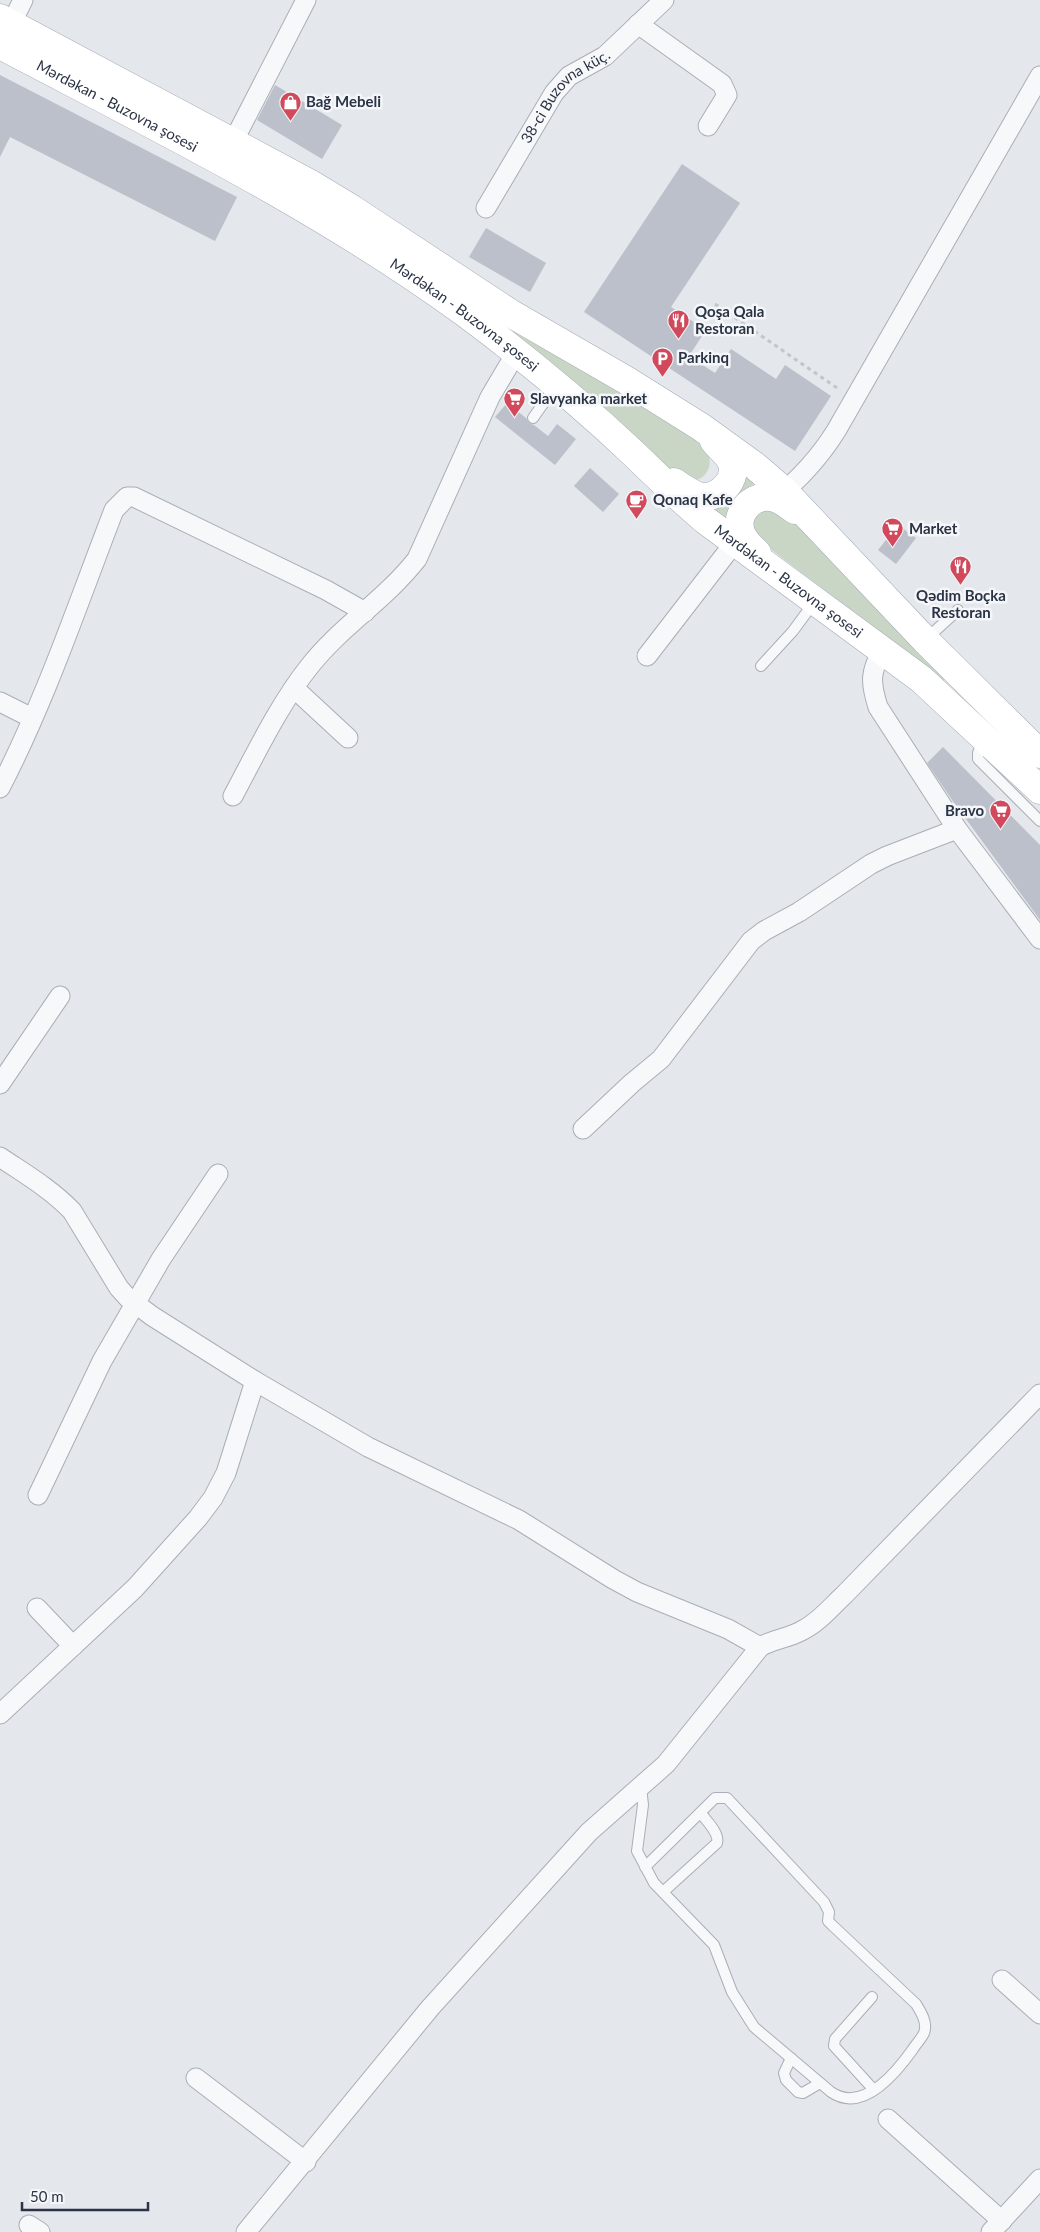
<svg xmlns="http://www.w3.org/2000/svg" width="1040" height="2232" font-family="Lato,sans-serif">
<rect width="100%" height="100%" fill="#e4e7ec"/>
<g fill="#c9d6c5">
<path d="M489 313 681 431C690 437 704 445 708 455 714 467 703 484 688 480 684 479 678 475 674 473Z"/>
<path d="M736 464 759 481 735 495 725 524 701 505Z"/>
<path d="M768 505 792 520 946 677 943 681 764 544 749 524 752 514Z"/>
</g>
<g fill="#bbc0ca">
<path d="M0 75 237 197 215 241 10 137 0 157Z"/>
<path d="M275 85 342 125 322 159 257 120Z"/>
<path d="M682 164 740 203 671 307 706 330 689 356 715 373 731 349 776 379 785 365 831 396 795 451 584 312Z"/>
<path d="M486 228 546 263 530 292 469 257Z"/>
<path d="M507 403 526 418 529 423 534 425 548 436 557 424 576 439 555 465 495 417Z"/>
<path d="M590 468 619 494 603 512 574 486Z"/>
<path d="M898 525 916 538 896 564 878 550Z"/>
<path d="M943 747 1040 845V920L952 800 927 763Z"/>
</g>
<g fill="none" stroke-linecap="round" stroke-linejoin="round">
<defs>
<g id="service">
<path d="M533 418 555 387"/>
<path d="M925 640 958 610"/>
<path d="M761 666 793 631 815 601"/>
<path d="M983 740 978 753V759L1040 821"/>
<path d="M641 1787 643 1805 637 1851 654 1883 714 1945 732 1992 754 2027 831 2092C863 2114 896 2073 913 2049 916 2044 922 2038 924 2033 928 2023 921 2012 916 2004L832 1925 828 1921 829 1912 824 1902 727 1798H715L645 1867"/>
<path d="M663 1892 717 1843C720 1833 706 1821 701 1813"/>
<path d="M872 1997 835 2039 834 2046 874 2090"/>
<path d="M791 2058 784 2073 786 2080 798 2092 803 2093 820 2083"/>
</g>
<g id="minor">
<path d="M11 24 23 0"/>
<path d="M638 24 722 84 727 95 708 126"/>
<path d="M233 142 306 0"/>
<path id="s1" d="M486 208 554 93 569 76 605 56 664 0"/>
<path d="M776 498C801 478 819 458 836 431L1040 76"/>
<path d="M883 649C870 672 870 682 878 707L957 829 1040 939"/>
<path d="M647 656 735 542"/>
<path d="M294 688 348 738"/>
<path d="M0 702 32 718"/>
<path d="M0 788C46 699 78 603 114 510L127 497H134L326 590 365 612"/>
<path d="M233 796C255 755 280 703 309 667 340 627 385 600 417 559L490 397 516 353"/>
<path d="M0 1084 60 996"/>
<path d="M583 1129 632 1083 661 1059 751 941 764 931 799 912 871 864 887 856 957 829"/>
<path d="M0 1157C25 1174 51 1189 72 1211L119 1288 128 1298 152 1316 255 1381 368 1447 519 1520 613 1579 637 1592 728 1629 760 1647"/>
<path d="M38 1495 102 1361 161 1259 218 1174"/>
<path d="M37 1608 73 1646"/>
<path d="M0 1714 135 1588 198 1518 213 1498 226 1473 255 1381"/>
<path d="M1002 1980 1040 2014"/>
<path d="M196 2078 306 2162"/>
<path d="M888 2119 1002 2221"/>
<path d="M29 2225 40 2232"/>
<path d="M246 2232 430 2008 589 1832 666 1764 760 1647C773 1639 790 1638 803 1630 819 1622 831 1607 844 1595L1040 1394"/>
<path d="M991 2232 1040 2179"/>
</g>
<g id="primary">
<path d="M0 18 309 183 352 209 510 313 626 380 701 427 755 466 784 491 925 640 1040 754"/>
<path id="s2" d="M0 45C160 129 318 206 465 313 523 356 580 403 633 453 657 476 680 499 705 520L921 679 1040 790"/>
<path d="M674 482C681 487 690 493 698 496 718 501 741 479 730 459 726 453 719 447 714 441"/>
<path d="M757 553C751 547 745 542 742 535 732 513 754 492 775 498 782 500 789 506 795 510"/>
</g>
</defs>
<use href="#service" stroke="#a9aeb7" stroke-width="12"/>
<use href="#minor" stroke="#a9aeb7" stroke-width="21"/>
<use href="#primary" stroke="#a3abb8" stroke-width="29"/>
<path stroke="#c2c5cb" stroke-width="3" stroke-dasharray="4 4" stroke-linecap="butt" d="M715 304 840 390"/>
<use href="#service" stroke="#f7f8fa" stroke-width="10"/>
<use href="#minor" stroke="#f7f8fa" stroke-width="19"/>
<use href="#primary" stroke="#fff" stroke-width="28"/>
</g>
<defs>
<symbol id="shop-pin" viewBox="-11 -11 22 30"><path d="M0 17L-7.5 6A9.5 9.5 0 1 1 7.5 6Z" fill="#d1495b" stroke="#f4f6f9"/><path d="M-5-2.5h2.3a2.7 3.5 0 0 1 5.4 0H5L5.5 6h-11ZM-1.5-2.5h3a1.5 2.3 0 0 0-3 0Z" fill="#fff"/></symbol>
<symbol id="restaurant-pin" viewBox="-11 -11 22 30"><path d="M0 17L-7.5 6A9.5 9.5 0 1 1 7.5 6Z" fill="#d1495b" stroke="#f4f6f9"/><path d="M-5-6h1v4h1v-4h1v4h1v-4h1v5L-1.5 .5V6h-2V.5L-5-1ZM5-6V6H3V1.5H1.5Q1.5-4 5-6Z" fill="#fff"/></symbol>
<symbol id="parking-pin" viewBox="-11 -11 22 30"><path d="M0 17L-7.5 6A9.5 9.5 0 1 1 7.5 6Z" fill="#d1495b" stroke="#f4f6f9"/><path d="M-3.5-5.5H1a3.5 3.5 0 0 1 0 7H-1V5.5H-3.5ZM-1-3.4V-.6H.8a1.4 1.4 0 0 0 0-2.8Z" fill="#fff"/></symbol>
<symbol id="supermarket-pin" viewBox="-11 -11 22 30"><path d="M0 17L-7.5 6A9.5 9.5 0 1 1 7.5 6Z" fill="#d1495b" stroke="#f4f6f9"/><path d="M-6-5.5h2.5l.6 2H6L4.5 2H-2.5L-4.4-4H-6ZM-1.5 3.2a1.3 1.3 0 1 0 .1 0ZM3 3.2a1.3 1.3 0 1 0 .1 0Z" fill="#fff"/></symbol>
<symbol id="cafe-pin" viewBox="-11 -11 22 30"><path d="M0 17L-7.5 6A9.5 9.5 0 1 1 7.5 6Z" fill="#d1495b" stroke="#f4f6f9"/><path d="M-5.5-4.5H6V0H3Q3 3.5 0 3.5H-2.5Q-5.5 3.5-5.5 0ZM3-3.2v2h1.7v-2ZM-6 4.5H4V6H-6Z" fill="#fff"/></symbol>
</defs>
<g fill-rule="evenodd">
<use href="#shop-pin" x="278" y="90" width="25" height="34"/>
<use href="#restaurant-pin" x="666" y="308" width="25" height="34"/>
<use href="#parking-pin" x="650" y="346" width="25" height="34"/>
<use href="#supermarket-pin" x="502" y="386" width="25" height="34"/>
<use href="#cafe-pin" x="624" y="488" width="25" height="34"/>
<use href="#supermarket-pin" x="880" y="516" width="25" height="34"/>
<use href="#restaurant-pin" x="948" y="554" width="25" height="34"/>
<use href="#supermarket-pin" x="988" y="798" width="25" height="34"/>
</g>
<g text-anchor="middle" stroke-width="5" stroke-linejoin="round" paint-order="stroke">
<g font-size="15" fill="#2b3445" stroke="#f4f6f9">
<text dy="5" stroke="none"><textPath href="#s1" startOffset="139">38-ci Buzovna küç.</textPath></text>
<text dy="5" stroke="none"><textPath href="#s2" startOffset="132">Mərdəkan - Buzovna şosesi</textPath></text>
<text dy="5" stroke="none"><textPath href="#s2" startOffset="538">Mərdəkan - Buzovna şosesi</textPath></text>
<text dy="5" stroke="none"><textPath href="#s2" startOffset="958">Mərdəkan - Buzovna şosesi</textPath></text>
</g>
<g font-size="15" font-weight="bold" fill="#2b3445" stroke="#f4f6f9" text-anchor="start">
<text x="306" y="107">Bağ Mebeli</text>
<text x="695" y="317">Qoşa Qala<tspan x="695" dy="17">Restoran</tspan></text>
<text x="678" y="363">Parkinq</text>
<text x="530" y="404">Slavyanka market</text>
<text x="653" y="505">Qonaq Kafe</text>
<text x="909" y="534">Market</text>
<text x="961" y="601" text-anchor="middle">Qədim Boçka<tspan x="961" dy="17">Restoran</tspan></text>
<text x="984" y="816" text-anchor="end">Bravo</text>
</g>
</g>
<path d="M22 2202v8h126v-8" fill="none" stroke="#2b3445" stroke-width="2.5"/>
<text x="30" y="2202" font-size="15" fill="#2b3445" stroke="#f4f6f9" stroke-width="4" paint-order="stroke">50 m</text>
</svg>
